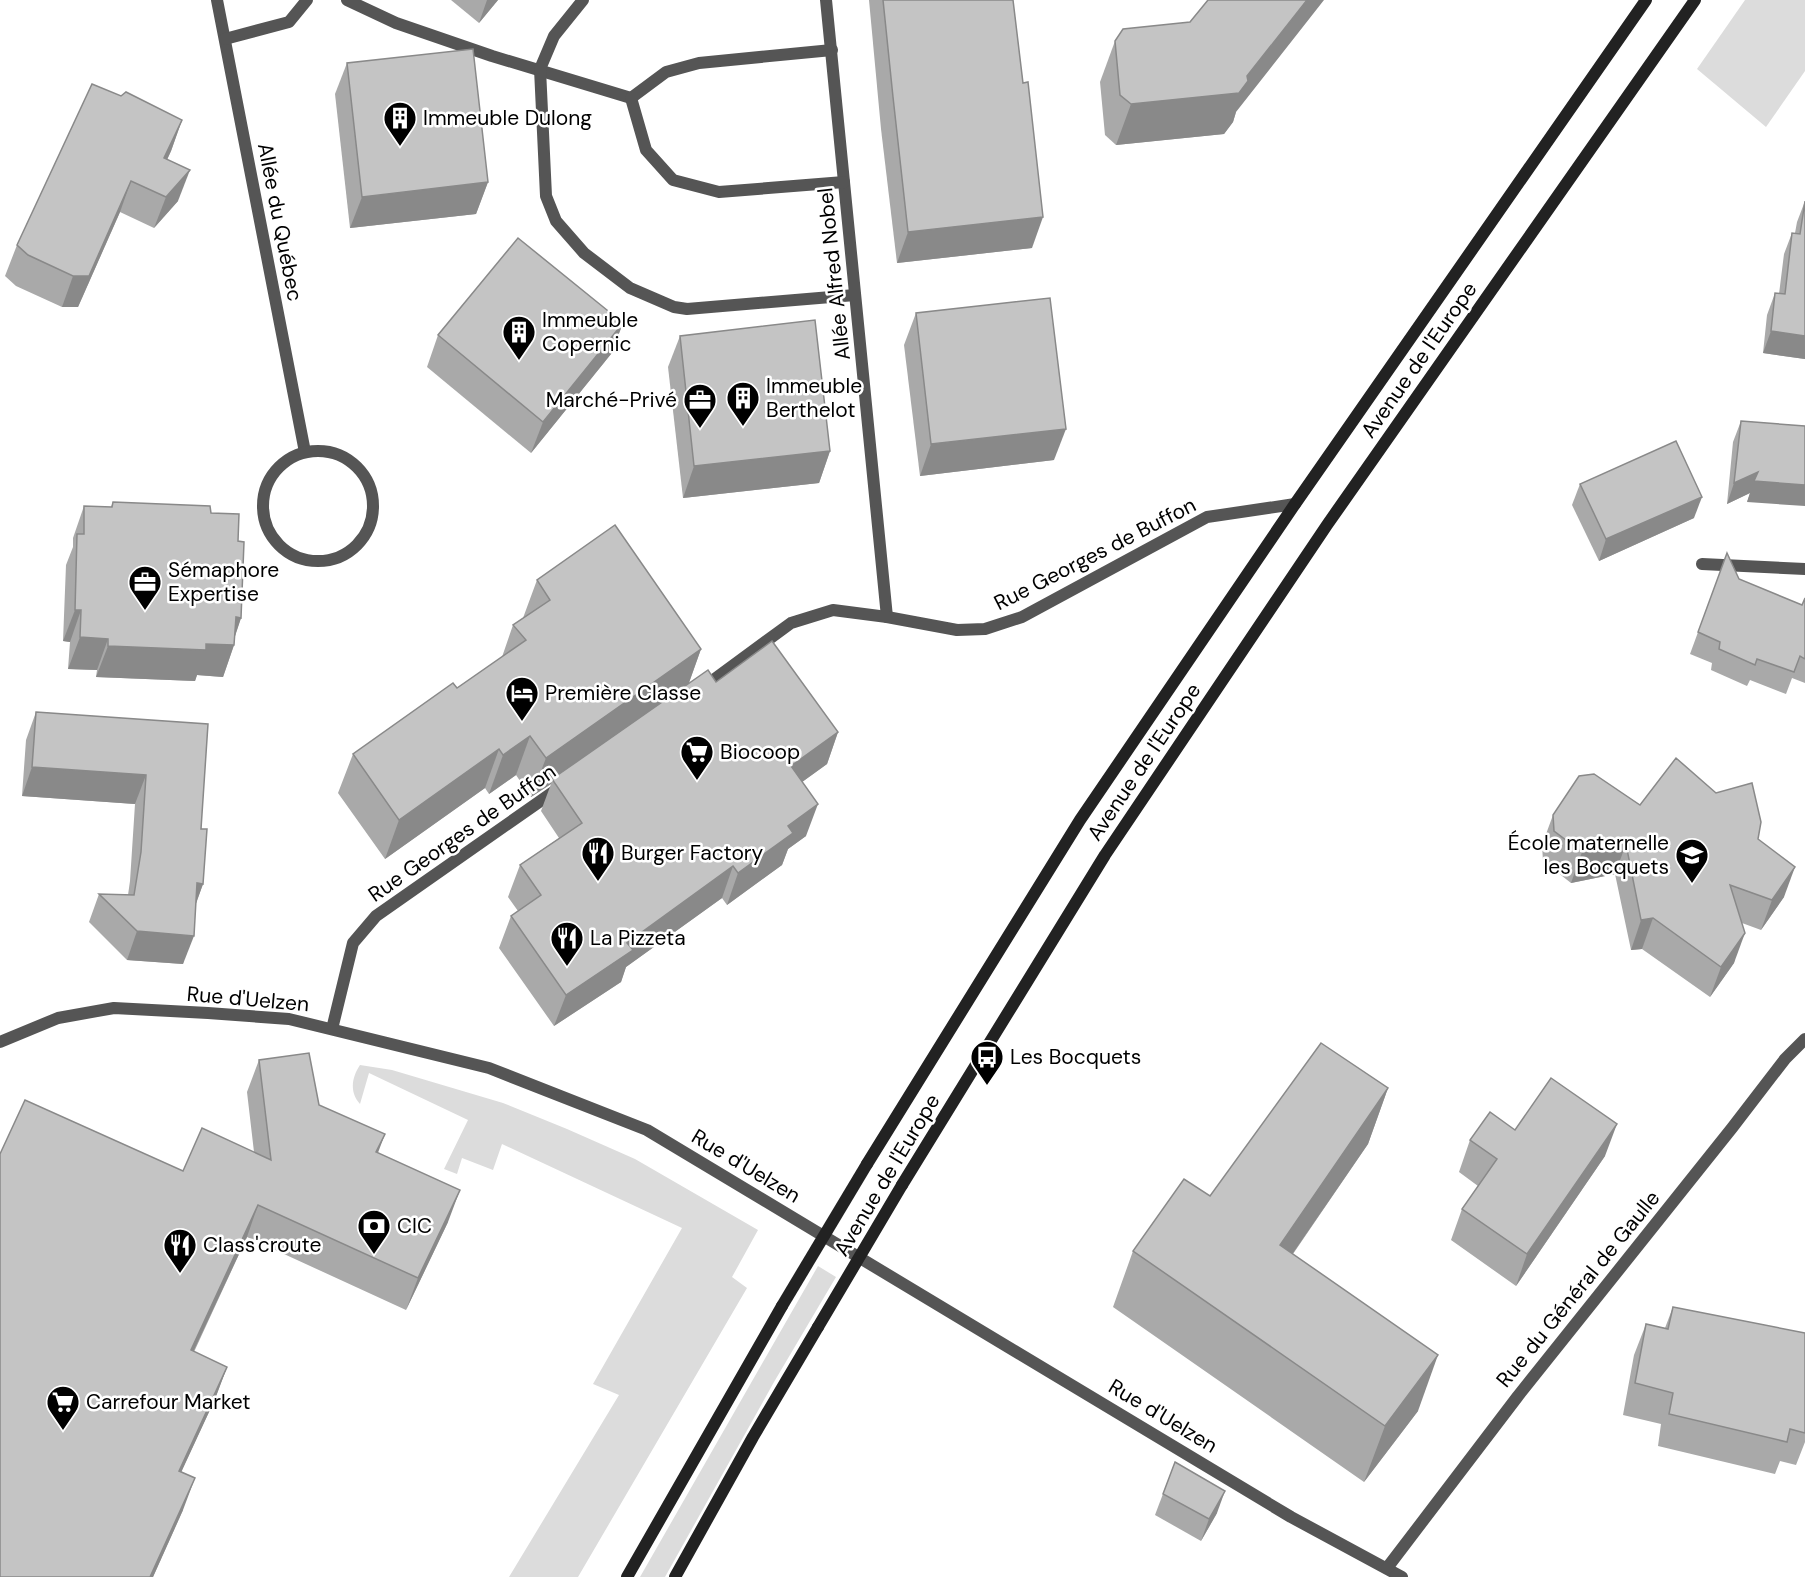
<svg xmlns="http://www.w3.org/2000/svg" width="1805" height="1577" font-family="'DM Sans',sans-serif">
<rect width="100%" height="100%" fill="#fff"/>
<g fill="#dcdcdc">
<path d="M1745 0H1805V71L1766 127 1697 69Z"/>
<path d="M360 1065 392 1070 503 1103 567 1129 635 1159 758 1230 732 1277 747 1288 578 1577H509L619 1395 593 1384 682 1228 502 1144 493 1170 462 1158 457 1174 444 1169 468 1120 369 1073 360 1104C349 1092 352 1077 360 1065Z"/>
<path d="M818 1266 836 1277 774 1382 665 1577H640Z"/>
</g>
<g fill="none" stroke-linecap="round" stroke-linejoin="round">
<g stroke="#555" stroke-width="12">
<path d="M217 0 305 452"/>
<path d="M347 0 396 23 492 56 631 98"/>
<path d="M583 0 554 36 540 69 546 196 556 221 584 253 630 288 674 307 687 309 855 295"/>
<path d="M826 0 887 617"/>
<path d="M225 39 289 22 307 0"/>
<path d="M631 98 646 150 673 180 719 192 844 182"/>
<path d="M631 98 666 72 699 63 832 50"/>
<circle cx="318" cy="506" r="55"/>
<path d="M1702 564 1805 569"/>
<path d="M701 689 791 623 833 610 887 617 957 630 985 629 1022 617 1207 517 1295 504"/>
<path d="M332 1029 353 943 376 916 559 788"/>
<path d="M0 1042 58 1018 114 1008 208 1013 289 1019 489 1068 647 1130 1291 1517 1402 1577"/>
<path d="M1387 1568 1518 1396 1732 1128 1785 1059 1805 1039"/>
</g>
<g stroke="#222" stroke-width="12">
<path d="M867 1164 1080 820 1295 504 1646 0"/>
<path d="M902 1185 1105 855 1327 525 1695 0"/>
<path d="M627 1577 782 1306"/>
<path d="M675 1577 753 1437 818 1327"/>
</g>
<g stroke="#222" stroke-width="12">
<path d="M782 1306 867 1164"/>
<path d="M818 1327 902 1185"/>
</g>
</g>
<g fill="#a9a9a9">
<path d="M451 0H498L479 23Z"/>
<path d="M869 0H1013L1023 83 1032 248 897 263 881 129Z"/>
<path d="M1115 41 1236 112 1233 122 1224 134 1116 145 1105 135 1100 82Z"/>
<path d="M347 63 488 182 476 214 350 228 335 94Z"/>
<path d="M182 120 171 151 167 160 178 201 154 228 120 212 78 307H62L16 286 5 276 17 245Z"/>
<path d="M1805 201V359L1763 353 1767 315 1775 293 1779 294 1784 254 1792 233H1795L1797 222Z"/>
<path d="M916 313 1054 460 920 476 904 345Z"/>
<path d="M623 323 611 354 531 453 427 367 438 335Z"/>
<path d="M680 336 830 451 819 483 683 498 668 367Z"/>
<path d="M1741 421 1805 426 1747 502 1750 493 1727 504 1733 442Z"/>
<path d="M1580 484 1694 518 1599 561 1572 505Z"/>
<path d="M113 502 211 513 238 541 241 618 235 636 234 645 223 677 197 675 195 681 96 677 97 670 68 669 70 642 63 641 66 565 73 547V538L84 506 111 507Z"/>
<path d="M1727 553 1739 579 1802 605 1805 598V683L1792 678 1786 694 1750 680 1747 686 1711 670 1712 663 1690 654Z"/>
<path d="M537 580 701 649 689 683 716 682 838 732 827 764 802 782 806 836 788 849 782 865 727 905 722 898 626 967 621 982 554 1026 499 948 511 916 518 911 508 897 520 865 559 838 541 811 551 784 531 797 516 775 489 794 485 788 385 859 338 793 353 754 457 688 502 657 513 625 523 618Z"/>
<path d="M36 712 208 724 201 829 203 884 196 903 183 964 127 960 89 922 99 894 128 895 130 881 135 804 22 796 26 740Z"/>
<path d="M1640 805 1758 839 1784 897 1761 930 1742 923 1734 963 1710 997 1642 949 1631 950 1615 874 1571 883 1543 861 1542 845 1553 815Z"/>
<path d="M259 1060 319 1105 378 1153 448 1222 406 1310 247 1237 194 1352 227 1367 215 1399 181 1472 183 1510 153 1577H0L183 1171 254 1152 247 1092Z"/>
<path d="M1388 1088 1368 1144 1293 1254 1418 1411 1364 1482 1113 1307 1133 1251 1210 1196Z"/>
<path d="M1515 1130 1605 1156 1516 1286 1451 1240 1462 1209 1478 1186 1459 1172 1470 1140Z"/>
<path d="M1673 1307 1805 1333V1442L1796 1465 1780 1461 1775 1474 1658 1446 1661 1424 1623 1415 1634 1355 1646 1324 1665 1328Z"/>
<path d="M1175 1462 1217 1513 1201 1541 1155 1515Z"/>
</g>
<g fill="#898989">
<path d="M487 0H498L479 23Z"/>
<path d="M1307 0H1324L1236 112 1233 122 1224 134 1116 145 1131 104 1247 76Z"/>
<path d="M182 120 171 151 153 189 164 158Z"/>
<path d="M190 170 178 201 154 228 166 197Z"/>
<path d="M131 181 120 212 78 307H62L73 276Z"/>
<path d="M488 182 476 214 350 228 362 197Z"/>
<path d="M1043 217 1032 248 897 263 908 232Z"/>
<path d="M623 323 611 354 531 453 543 422Z"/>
<path d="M1771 331 1805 336V359L1763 353Z"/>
<path d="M1066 429 1054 460 920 476 931 444Z"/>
<path d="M830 451 819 483 683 498 694 466Z"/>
<path d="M1758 472 1805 485V506L1747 502 1750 493 1727 504 1734 483Z"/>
<path d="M1702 497 1694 518 1599 561 1606 539Z"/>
<path d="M75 610H81L70 642 63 641Z"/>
<path d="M236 617 241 618 232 645H234L223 677 197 675 195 681 96 677 108 646 206 644Z"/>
<path d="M80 637 108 639 97 670 68 669Z"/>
<path d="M701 649 687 688 552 779 551 784 531 797 546 758Z"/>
<path d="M838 732 827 764 780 798 791 766Z"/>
<path d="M530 736 516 775 489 794 503 755Z"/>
<path d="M499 749 485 788 385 859 399 820Z"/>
<path d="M32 767 146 775 135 804 22 796Z"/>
<path d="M818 804 806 836 788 849 782 865 727 905 738 873 788 826Z"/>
<path d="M1626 844 1615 874 1571 883 1582 852Z"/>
<path d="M733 866 722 898 626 967 621 982 554 1026 566 995 627 943Z"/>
<path d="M1795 867 1784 897 1761 930 1772 900Z"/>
<path d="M197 883 203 884 193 912Z"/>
<path d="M1653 918 1642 949 1631 950 1641 920Z"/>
<path d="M137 931 194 936 183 964 127 960Z"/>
<path d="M1745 933 1734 963 1710 997 1721 967Z"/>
<path d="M1388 1088 1368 1144 1260 1301 1280 1245Z"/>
<path d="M1617 1124 1605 1156 1516 1286 1527 1254Z"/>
<path d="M385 1134 373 1166 376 1152Z"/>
<path d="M460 1190 448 1222 406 1310 418 1278Z"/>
<path d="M258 1205 247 1237 179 1382 191 1350Z"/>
<path d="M1438 1355 1418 1411 1364 1482 1385 1426Z"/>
<path d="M227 1367 215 1399 167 1503 179 1471Z"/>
<path d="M195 1478 183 1510 153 1577H150Z"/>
<path d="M1225 1491 1217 1513 1201 1541 1209 1519Z"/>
</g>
<g fill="#c4c4c4" stroke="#898989" stroke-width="1.5">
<path d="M883 0H1013L1023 83 1028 82 1043 217 908 232 893 97Z"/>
<path d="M1208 0H1307L1247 76 1248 81 1239 93 1131 104 1120 95 1115 41 1123 29 1190 22Z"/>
<path d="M473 49 488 182 362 197 347 63Z"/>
<path d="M92 84 121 96 126 92 182 120 164 158 190 170 166 197 131 181 89 276H73L28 255 17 245Z"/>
<path d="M1805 201V336L1771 331 1775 293 1785 294 1792 233 1800 234Z"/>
<path d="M518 238 623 323 543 422 438 335Z"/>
<path d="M1050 298 1066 429 931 444 916 313Z"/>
<path d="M815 320 830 451 694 466 680 336Z"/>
<path d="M1741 421 1805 426V485L1754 481 1758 472 1734 483Z"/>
<path d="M1676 441 1702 497 1606 539 1580 484Z"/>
<path d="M113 502 210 506 211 513 239 514 238 541 244 542 241 618 236 617 234 645 206 644V650L108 646V639L80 637 81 610H75L77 534H84V506L112 507Z"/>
<path d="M615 525 701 649 546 758 530 736 503 755 499 749 399 820 353 754 453 683 457 688 526 640 513 625 550 600 537 580Z"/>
<path d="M1727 553 1739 579 1802 605 1805 598V659L1800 656 1794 672 1757 659 1755 665 1719 649 1720 642 1698 632Z"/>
<path d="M772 641 838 732 791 766 818 804 788 826 793 833 738 873 733 866 627 943 633 950 566 995 511 916 541 895 520 865 582 823 552 779 708 670 716 682Z"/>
<path d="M36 712 208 724 201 829H207L203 884 197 883 194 936 137 931 99 894 134 895 141 852 146 775 32 767Z"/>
<path d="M1676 758 1716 793 1752 783 1761 822 1758 839 1795 867 1772 900 1730 885 1745 933 1721 967 1653 918 1641 920 1626 844 1582 852 1554 831 1553 815 1579 776 1594 774 1640 805Z"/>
<path d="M1321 1043 1388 1088 1280 1245 1438 1355 1385 1426 1133 1251 1184 1179 1210 1196Z"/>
<path d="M309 1053 319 1105 385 1134 376 1152 460 1190 418 1278 258 1205 191 1350 227 1367 179 1471 195 1478 150 1577H0V1154L25 1100 183 1171 202 1128 271 1160 259 1060Z"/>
<path d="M1551 1078 1617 1124 1527 1254 1462 1209 1497 1159 1470 1140 1490 1112 1515 1130Z"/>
<path d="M1673 1307 1805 1333V1433L1790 1429 1787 1442 1669 1414 1673 1393 1635 1383 1646 1324 1668 1329Z"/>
<path d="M1175 1462 1225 1491 1209 1519 1163 1494Z"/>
</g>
<defs>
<symbol id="building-pin" viewBox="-11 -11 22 30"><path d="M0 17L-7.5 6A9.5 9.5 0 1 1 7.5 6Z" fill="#000" stroke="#fff"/><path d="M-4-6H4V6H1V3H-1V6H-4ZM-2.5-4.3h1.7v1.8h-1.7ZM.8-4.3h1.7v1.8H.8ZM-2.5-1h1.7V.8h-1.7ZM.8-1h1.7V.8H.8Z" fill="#fff"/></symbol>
<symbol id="office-pin" viewBox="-11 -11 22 30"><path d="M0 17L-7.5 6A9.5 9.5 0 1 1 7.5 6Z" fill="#000" stroke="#fff"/><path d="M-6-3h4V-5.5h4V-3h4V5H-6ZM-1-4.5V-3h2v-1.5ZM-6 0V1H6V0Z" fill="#fff"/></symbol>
<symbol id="hotel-pin" viewBox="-11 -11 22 30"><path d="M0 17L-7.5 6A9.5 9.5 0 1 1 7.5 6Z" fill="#000" stroke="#fff"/><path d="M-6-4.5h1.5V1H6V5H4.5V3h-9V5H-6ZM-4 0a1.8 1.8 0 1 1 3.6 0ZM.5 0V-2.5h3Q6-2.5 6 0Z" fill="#fff"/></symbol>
<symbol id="supermarket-pin" viewBox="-11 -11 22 30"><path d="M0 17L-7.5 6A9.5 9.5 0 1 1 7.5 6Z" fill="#000" stroke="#fff"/><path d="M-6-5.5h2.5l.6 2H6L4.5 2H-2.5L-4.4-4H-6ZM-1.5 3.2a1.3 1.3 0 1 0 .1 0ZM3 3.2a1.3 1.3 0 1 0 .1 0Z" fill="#fff"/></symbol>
<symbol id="restaurant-pin" viewBox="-11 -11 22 30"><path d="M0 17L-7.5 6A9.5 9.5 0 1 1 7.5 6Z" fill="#000" stroke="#fff"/><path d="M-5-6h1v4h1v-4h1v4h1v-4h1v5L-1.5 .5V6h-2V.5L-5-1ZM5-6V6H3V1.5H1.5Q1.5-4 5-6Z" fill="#fff"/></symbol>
<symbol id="school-pin" viewBox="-11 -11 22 30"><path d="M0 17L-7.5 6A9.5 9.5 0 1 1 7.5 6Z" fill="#000" stroke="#fff"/><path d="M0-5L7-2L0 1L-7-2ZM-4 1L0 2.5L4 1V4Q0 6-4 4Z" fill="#fff"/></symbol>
<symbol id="bus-pin" viewBox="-11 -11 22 30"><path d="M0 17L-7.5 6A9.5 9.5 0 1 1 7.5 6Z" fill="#000" stroke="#fff"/><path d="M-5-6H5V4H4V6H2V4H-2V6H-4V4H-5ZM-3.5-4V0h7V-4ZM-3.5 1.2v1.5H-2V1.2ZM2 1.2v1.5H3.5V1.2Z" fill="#fff"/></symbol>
<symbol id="bank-pin" viewBox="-11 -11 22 30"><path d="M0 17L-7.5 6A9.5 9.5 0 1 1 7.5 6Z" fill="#000" stroke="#fff"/><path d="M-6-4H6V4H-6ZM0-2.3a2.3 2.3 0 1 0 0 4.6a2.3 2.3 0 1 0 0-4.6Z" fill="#fff"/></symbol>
</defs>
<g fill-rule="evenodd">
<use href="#building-pin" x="381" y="99" width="38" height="52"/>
<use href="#building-pin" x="500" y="313" width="38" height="52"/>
<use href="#building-pin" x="724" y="379" width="38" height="52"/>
<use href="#office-pin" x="681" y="381" width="38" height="52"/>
<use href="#office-pin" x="126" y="563" width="38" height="52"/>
<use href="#hotel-pin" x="503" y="674" width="38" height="52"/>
<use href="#supermarket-pin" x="678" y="733" width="38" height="52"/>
<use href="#restaurant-pin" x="579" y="834" width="38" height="52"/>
<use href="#school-pin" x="1673" y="836" width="38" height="52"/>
<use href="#restaurant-pin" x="548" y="919" width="38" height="52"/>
<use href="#bus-pin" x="968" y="1038" width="38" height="52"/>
<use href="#bank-pin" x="355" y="1207" width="38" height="52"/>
<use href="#restaurant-pin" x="161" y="1226" width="38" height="52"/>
<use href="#supermarket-pin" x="44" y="1383" width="38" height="52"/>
</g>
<g text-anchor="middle" stroke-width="5" stroke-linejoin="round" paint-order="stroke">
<g font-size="21" fill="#000" stroke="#fff" text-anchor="start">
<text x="423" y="125">Immeuble Dulong</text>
<text x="542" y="327">Immeuble<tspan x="542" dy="24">Copernic</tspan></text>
<text x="766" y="393">Immeuble<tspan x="766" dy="24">Berthelot</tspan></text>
<text x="677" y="407" text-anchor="end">Marché-Privé</text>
<text x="168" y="577">Sémaphore<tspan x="168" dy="24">Expertise</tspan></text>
<text x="545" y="700">Première Classe</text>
<text x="720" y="759">Biocoop</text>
<text x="1669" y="850" text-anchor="end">École maternelle<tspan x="1669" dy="24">les Bocquets</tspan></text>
<text x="621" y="860">Burger Factory</text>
<text x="590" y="945">La Pizzeta</text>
<text x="1010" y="1064">Les Bocquets</text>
<text x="397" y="1233">CIC</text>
<text x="203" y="1252">Class'croute</text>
<text x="86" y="1409">Carrefour Market</text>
</g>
<g font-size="21" fill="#000" stroke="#fff">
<text transform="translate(280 222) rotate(79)" y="7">Allée du Québec</text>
<text transform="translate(834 274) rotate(-96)" y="7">Allée Alfred Nobel</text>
<text transform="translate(1419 360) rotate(-55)" y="7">Avenue de l'Europe</text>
<text transform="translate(1095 554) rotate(-27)" y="7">Rue Georges de Buffon</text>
<text transform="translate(1144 762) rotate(-56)" y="7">Avenue de l'Europe</text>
<text transform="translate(462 833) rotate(-35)" y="7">Rue Georges de Buffon</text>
<text transform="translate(248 999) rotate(5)" y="7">Rue d'Uelzen</text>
<text transform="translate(746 1166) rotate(31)" y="7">Rue d'Uelzen</text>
<text transform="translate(887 1175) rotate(-59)" y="7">Avenue de l'Europe</text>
<text transform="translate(1578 1289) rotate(-51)" y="7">Rue du Général de Gaulle</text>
<text transform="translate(1163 1416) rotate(31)" y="7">Rue d'Uelzen</text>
</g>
</g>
</svg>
